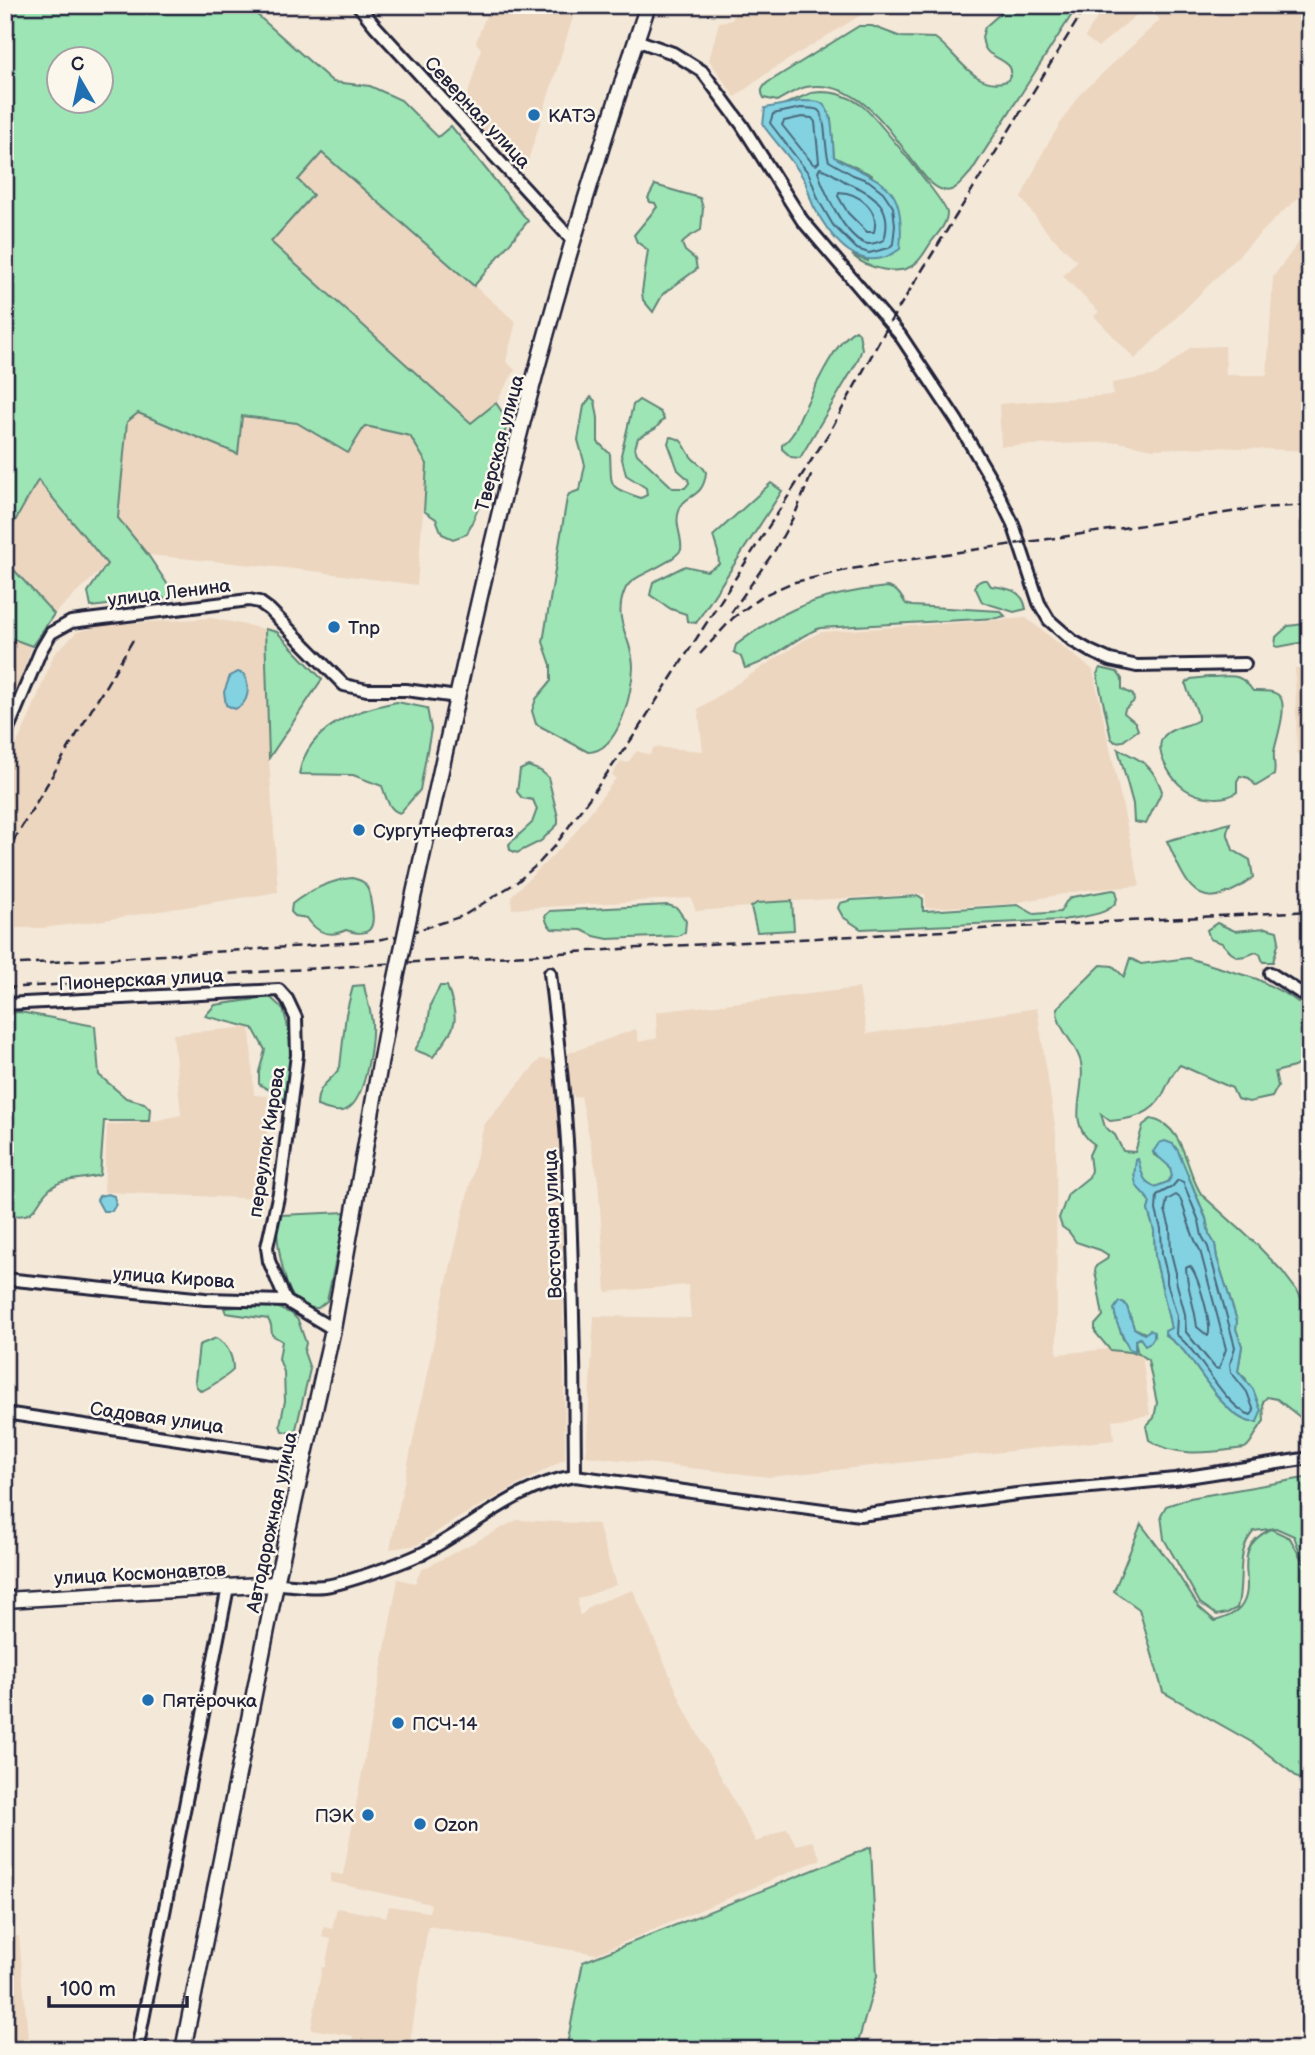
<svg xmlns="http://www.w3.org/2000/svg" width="1315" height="2055" font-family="'Balsamiq Sans',sans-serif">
<rect width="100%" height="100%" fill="#f4e8d8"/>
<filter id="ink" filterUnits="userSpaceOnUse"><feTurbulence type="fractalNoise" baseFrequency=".0143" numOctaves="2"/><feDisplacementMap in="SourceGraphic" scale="14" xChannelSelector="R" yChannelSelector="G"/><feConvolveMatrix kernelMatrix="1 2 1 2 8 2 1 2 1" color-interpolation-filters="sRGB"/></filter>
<g filter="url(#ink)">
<g fill="#ecd6c0">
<path d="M490 5H577L525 170 512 164 463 111 481 49 476 42Z"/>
<path d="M738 5H869L861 15 770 71 735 97 709 60 719 22 732 20Z"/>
<path d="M1105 5H1310V188L1280 214 1135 359 1094 316 1099 312 1063 276 1077 261 1047 232 1021 198 1045 148 1078 96 1160 20 1147 6 1098 47 1085 37Z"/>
<path d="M322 153 516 322 506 361 515 370 496 403 471 424 270 242 313 196 298 180Z"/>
<path d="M1310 227V451L1216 447 1153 449 1118 442 1001 446 999 404 1113 395 1112 383 1157 375 1191 347 1225 346 1226 375H1267L1273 277Z"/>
<path d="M138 413 237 454 242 416 297 423 348 453 365 426 410 436 427 464 417 585 305 570 148 555 118 519 127 422Z"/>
<path d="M37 479 108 564 54 614 5 560V539Z"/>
<path d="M211 618 265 629 267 728 278 892 98 921 42 928H5V768L29 718 54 654 77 632 104 625Z"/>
<path d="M1026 618 1093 670 1140 886 1086 890 1008 904 926 908 925 894 757 903 751 907 696 911 691 898 512 909 511 896 570 839 616 778 612 775 621 761 627 763 637 751 650 755 654 747 703 751 698 709 804 640 821 632Z"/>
<path d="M5 636 32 646 5 727Z"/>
<path d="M1295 668 1310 669V760L1297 753Z"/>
<path d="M859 988 867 1034 1037 1008 1056 1132 1057 1354 1141 1346 1150 1415 1112 1420 1114 1440 769 1477 586 1456 594 1316 691 1318 688 1285 606 1292 598 1181 581 1096 575 1098 570 1089 566 1054 636 1029 639 1042 657 1038 656 1012Z"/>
<path d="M250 1027 254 1095 268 1096 265 1199 104 1192 107 1125 154 1121 181 1115 173 1034Z"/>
<path d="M540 1059 553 1060 562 1177 565 1459 453 1521 417 1545 390 1549 443 1298 484 1125Z"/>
<path d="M517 1520 598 1524 616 1585 578 1599 579 1614 581 1615 592 1605 633 1590 685 1710 756 1842 787 1828 796 1845 812 1841 821 1859 596 1954 428 1926 409 2050H350L353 2036 311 2029 322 1967H325L331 1939 322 1937 324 1927 332 1929 337 1908 386 1917 389 1906 429 1912 431 1904 330 1882 331 1873 343 1875 398 1579 415 1583 421 1570Z"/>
<path d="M19 1936 29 2050H5V1938Z"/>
</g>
<g fill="#9de5b4" stroke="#608478" stroke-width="2" fill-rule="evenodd">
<path d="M5 5H246L333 82 370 86 401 100 438 137 451 126 528 221 474 286 322 153 298 180 313 195 271 242 471 423 496 403 508 421 494 472 467 534 453 539 442 534 436 519 424 511 427 464 410 436 365 426 348 453 297 423 242 416 238 454 138 413 127 422 118 518 148 555 176 597 91 607 88 592 107 564 38 480 5 539ZM60 60H102V102H60Z"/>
<path d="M1002 5H1078L971 172C965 178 959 188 951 190 916 201 886 74 806 87 796 89 786 96 777 101L764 98C760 91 762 88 767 83L859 26H872L901 37 935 38C958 54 974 91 1007 81 1020 65 999 60 989 53 984 49 983 43 982 37L985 27 1002 12Z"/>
<path d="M821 92C836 92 849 96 861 105 873 113 947 205 947 213 947 224 938 233 932 241 927 248 923 257 916 263 900 278 866 268 852 255L868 261 872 175 834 157 831 119 801 101 783 105 811 93Z"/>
<path d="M655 185 700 198 703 208 701 230 687 238 682 244 685 251 695 259 697 269 663 294 653 312 643 300 642 292 648 250 637 242 634 235 657 207 655 203 650 202 648 198Z"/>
<path d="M856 330 859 333 862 349 857 362 800 458 791 457 782 449V445C795 436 795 427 802 413 813 392 835 340 856 330Z"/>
<path d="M591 397 595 401 598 418V442L610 454C612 488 606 486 641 498L647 495 646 488 626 475 621 455 633 405 639 400 660 412 664 419 655 429 638 438 635 448 637 454 673 488H685L689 483 688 479 678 470 668 443 670 437C685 439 682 444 690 455 694 462 702 464 706 472 704 500 684 493 679 511 674 525 683 537 681 550 666 569 631 574 625 590 611 622 634 640 633 668 632 693 619 752 588 752L536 724 532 711 536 699 551 681V665L543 642 567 498 569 494 580 490 585 465 578 440 584 406Z"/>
<path d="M771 483 782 491 696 623 687 621 686 614 671 609 650 595 653 582 685 566 707 571 719 564 718 552 713 536Z"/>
<path d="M5 560 54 614 32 646 5 636Z"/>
<path d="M983 580H987L991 586C1008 588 1023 590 1026 609L1014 612 982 602 975 587 976 583Z"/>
<path d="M887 587C899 590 900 595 906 604L912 606 1000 611 1005 616 997 618 820 628C794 637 771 663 745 668L741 657 734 652 736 645C786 606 824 594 887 587Z"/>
<path d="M1304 624 1310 627V641L1278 647 1275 646 1276 637 1288 626Z"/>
<path d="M265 629 277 632 322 679 269 758Z"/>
<path d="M1100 668 1117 672 1122 679V689L1133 695 1134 701 1125 709 1124 713 1135 722 1138 730 1123 741 1115 742 1111 738 1097 674Z"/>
<path d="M1208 677C1232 677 1239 671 1253 691 1261 691 1275 690 1280 697 1288 707 1276 740 1274 752 1273 760 1276 767 1274 775L1256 786 1249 778 1240 776 1237 781V792C1225 802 1198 798 1185 789 1172 780 1152 751 1164 736 1173 726 1188 727 1198 720 1199 706 1187 697 1186 683L1191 679Z"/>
<path d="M397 702 427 708 431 729 420 790 400 813C388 810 386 796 382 786L353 775 299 774C308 727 354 710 397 702Z"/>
<path d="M1118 749C1142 760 1153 765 1162 791L1146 824 1134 822 1133 804Z"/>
<path d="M528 766 541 771 548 777 558 817V824L541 841 517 853 510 850 509 844 532 823 537 809 533 800 522 798 517 792 520 770Z"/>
<path d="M1230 823 1227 832 1233 850 1250 860 1253 877C1244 886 1236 890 1224 894 1190 908 1179 865 1167 841Z"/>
<path d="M352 878C356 879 360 880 363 882 369 887 370 896 371 904 376 926 372 939 346 930 329 938 317 933 307 918L295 916 291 912 292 904C308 891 331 880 352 878Z"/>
<path d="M1113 890 1116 891C1125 915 1078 917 1063 920L861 929 843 917 838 908 840 903 852 900 919 896 923 899V911H926L1018 905 1034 914 1060 912 1066 902 1072 897Z"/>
<path d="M792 901 794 930 757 932 751 907 757 903Z"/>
<path d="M668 905 677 908 686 921 685 932 678 936 608 939 594 936 582 930 552 929 547 923 545 916 550 911Z"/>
<path d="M1217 923 1235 931 1266 928 1277 931 1279 941 1273 962H1263L1260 954 1256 952 1246 956 1238 957 1231 953 1222 943 1210 939 1207 930Z"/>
<path d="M1130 958 1141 964 1188 958 1257 979 1288 995 1310 1011V1057L1294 1067 1275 1072 1278 1086 1272 1097 1249 1102 1237 1099 1232 1088 1180 1065C1170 1075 1169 1083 1163 1094 1152 1115 1132 1119 1110 1121L1101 1114 1105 1127 1115 1135 1123 1151 1135 1152 1143 1125 1151 1119C1186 1125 1185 1172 1202 1195L1253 1241 1282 1271 1298 1292 1310 1314V1425L1277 1399 1267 1397 1263 1402 1264 1421C1257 1429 1252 1444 1245 1448 1212 1452 1179 1459 1149 1440L1146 1426 1154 1418 1157 1403 1148 1360 1139 1353 1110 1350 1095 1332V1325L1103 1316 1095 1271 1096 1266 1107 1259 1108 1255 1100 1250 1076 1242 1069 1232 1062 1227 1059 1218 1068 1194 1089 1177 1091 1170 1089 1155 1094 1144C1064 1124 1087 1090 1081 1063 1077 1043 1057 1031 1057 1008L1101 965 1113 966 1124 977ZM1173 1144 1178 1151 1206 1218 1209 1234 1215 1244 1217 1258 1237 1321 1236 1329 1242 1346 1238 1371 1246 1379 1257 1422C1228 1425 1200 1368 1182 1349 1177 1344 1170 1339 1165 1335L1171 1328 1155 1256 1154 1230 1148 1210 1150 1203C1144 1189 1130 1183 1136 1165L1139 1167 1144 1180 1155 1187 1168 1182 1172 1176C1170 1164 1165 1160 1154 1155L1153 1152 1157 1148ZM1127 1307 1134 1328 1154 1337 1146 1345 1140 1338 1135 1340 1137 1350 1123 1339 1115 1315Z"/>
<path d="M364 985C366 998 371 1010 372 1023 373 1042 366 1096 349 1108 340 1115 327 1109 317 1106 317 1083 331 1083 340 1067L346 1014 353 986Z"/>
<path d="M440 986H447C461 1024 456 1026 433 1057L415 1050 427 1029 431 1003Z"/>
<path d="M270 997 283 1009 287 1023 293 1062 289 1098 275 1102 274 1093 259 1084V1072L265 1050 253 1028 205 1016 215 1005Z"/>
<path d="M20 1012 95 1026 99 1075 126 1098 144 1103 150 1109 149 1121H104L100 1175C88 1179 65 1179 57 1184 32 1197 43 1223 5 1214V1013Z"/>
<path d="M346 1212 327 1301 318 1308C309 1308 300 1307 294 1298 282 1281 276 1238 277 1218L280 1215Z"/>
<path d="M274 1304 282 1310 291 1313 298 1320 306 1343 304 1352 310 1369 296 1429 292 1433 282 1431 280 1425 285 1401 284 1372 279 1359 282 1341 272 1335 271 1325 268 1319 226 1313 224 1308Z"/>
<path d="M216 1338C228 1345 233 1357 233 1370 229 1375 206 1390 201 1391L196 1386 195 1381 199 1345Z"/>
<path d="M1310 1477V1787L1255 1744 1163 1692 1139 1609 1114 1591 1141 1524 1171 1564 1199 1607 1215 1621C1224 1618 1234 1615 1240 1608 1260 1583 1226 1550 1271 1529L1290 1538 1304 1564 1294 1536 1276 1528 1254 1531C1234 1553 1245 1581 1237 1608L1227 1613 1217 1615 1200 1603 1164 1539 1161 1515 1166 1506 1190 1498Z"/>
<path d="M871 1847 877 1976 856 2050H566L583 1962Z"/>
</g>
<g fill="#83d2e1" stroke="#5c8c9f" stroke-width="2">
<path d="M801 101C806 101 814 101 819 102 835 108 832 142 834 157 884 185 906 182 900 249 861 278 832 240 814 207 809 197 808 185 802 176 791 158 775 142 763 125L765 108Z"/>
<path d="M238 672 244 674C250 687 250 703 235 709L226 705 224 692 230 676Z"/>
<path d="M1165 1141 1173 1144 1178 1151 1206 1219 1209 1234 1215 1244 1217 1258 1237 1321 1236 1329 1242 1346 1238 1371 1253 1389 1261 1411 1257 1422C1228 1425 1199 1367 1182 1349 1177 1344 1170 1339 1165 1334V1331L1171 1328 1155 1256 1154 1230 1148 1210 1150 1203C1147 1196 1144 1194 1139 1189 1132 1180 1135 1169 1136 1160L1138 1159C1142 1171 1141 1181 1155 1187L1168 1182 1172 1176 1170 1167 1153 1152 1159 1143Z"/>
<path d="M108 1194 114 1196 116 1204 112 1211H103L97 1200 99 1196Z"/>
<path d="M1119 1302H1123L1127 1307 1134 1328 1144 1334 1150 1330 1154 1332V1337L1151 1342 1145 1345 1140 1338 1135 1340V1351L1129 1349 1117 1323 1114 1309Z"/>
</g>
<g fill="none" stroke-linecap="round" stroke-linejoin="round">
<g stroke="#49687d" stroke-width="2">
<path d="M801 108C806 108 814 108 818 110 827 117 824 149 829 161L853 175 869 181 883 192 893 207 895 225 893 244 889 248 869 253 857 249 833 225 819 201 809 174 770 123 773 114Z"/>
<path d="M802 117 812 118 815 122 819 162 816 165 813 164 782 125 784 121Z"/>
<path d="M820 168C830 171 840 179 850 184 877 195 893 209 884 240 879 242 873 244 868 244 846 241 824 190 818 172Z"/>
<path d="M839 192C859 193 880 209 874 232H867L848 213 838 196Z"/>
<path d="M1178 1180 1183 1182 1199 1221 1202 1236 1208 1247 1235 1347 1230 1364 1231 1372 1247 1392 1254 1411 1251 1415C1228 1409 1204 1363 1188 1346 1185 1342 1180 1338 1176 1334L1177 1316 1167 1283V1274L1162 1254 1161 1229 1156 1210 1157 1195 1172 1187Z"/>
<path d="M1176 1195 1180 1198C1187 1215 1190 1234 1200 1250L1226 1349 1219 1369 1215 1368 1186 1332 1185 1314 1176 1281V1273L1171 1253 1170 1228 1165 1210 1167 1200Z"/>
<path d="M1190 1266C1198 1275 1213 1326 1208 1336L1197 1327C1195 1307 1187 1288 1186 1268Z"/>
</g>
<defs>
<g id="minor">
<path d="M358 5 375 26 573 241"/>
<path d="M636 40 673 53 702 71 742 125 802 220 900 335 957 421 991 479 1013 524 1039 603 1049 620 1073 641 1090 651 1110 660 1137 666 1245 664"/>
<path d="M5 736 41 650 51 633 71 622 249 600 259 602 270 610 344 685 367 690H406L457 697"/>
<path d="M550 973C558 1043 567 1113 569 1184 573 1281 575 1378 575 1476"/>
<path d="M1270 973 1310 999"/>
<path d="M5 1004 279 990 287 999 296 1018 297 1055 280 1188 267 1247 269 1261 286 1301"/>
<path d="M5 1279 205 1299 286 1301 333 1329"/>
<path d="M5 1413 304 1458"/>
<path d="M276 1584C292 1584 309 1588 325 1586 347 1583 406 1562 427 1551 476 1525 518 1485 575 1476L860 1515 1017 1494 1175 1479 1310 1458"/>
<path d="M137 2050 228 1587"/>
</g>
<g id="major">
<path d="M413 898C444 758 473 618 508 479 548 319 595 161 648 5"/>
<path d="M5 1600 276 1584"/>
<path d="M183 2050 276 1584 333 1329 391 1002"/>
</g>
</defs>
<use href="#minor" stroke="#22223b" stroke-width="16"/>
<use href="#major" stroke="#22223b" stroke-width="19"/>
<use href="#minor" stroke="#fbf7ec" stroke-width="10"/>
<use href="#major" stroke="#fbf7ec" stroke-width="14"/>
<g stroke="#22223b" stroke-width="2.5" stroke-dasharray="10 5" stroke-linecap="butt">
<path d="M731 613 775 550 795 514 813 471"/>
<path d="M700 654 733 618 762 596 791 583 851 569 939 555 1259 508 1310 505"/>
<path d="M5 855 133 640"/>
<path d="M5 965 306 946 377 940 402 935 463 916 517 882 539 863 557 843 631 740 829 433 890 322 1087 5"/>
<path d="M5 988 670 946 1310 911"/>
</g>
<defs>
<path id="major-bridge" d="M391 1002 413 898"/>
</defs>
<use href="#major-bridge" stroke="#22223b" stroke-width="19" stroke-linecap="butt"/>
<use href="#major-bridge" stroke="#fbf7ec" stroke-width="14"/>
</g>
</g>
<g fill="#1f6fb2" stroke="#fbf7ec" stroke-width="2.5">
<circle cx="534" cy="115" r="7"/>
<circle cx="334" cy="627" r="7"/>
<circle cx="359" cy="830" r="7"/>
<circle cx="148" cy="1700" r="7"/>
<circle cx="398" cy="1723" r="7"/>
<circle cx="368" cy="1815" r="7"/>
<circle cx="420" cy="1824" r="7"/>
</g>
<g text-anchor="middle" stroke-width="5" stroke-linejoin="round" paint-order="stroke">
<g font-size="19" fill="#22223b" stroke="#fbf7ec">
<text transform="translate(478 112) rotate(47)" y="7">Северная улица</text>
<text transform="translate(499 443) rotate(-75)" y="7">Тверская улица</text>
<text transform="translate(169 592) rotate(-7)" y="7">улица Ленина</text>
<text transform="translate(141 979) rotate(-3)" y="7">Пионерская улица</text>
<text transform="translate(266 1142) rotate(-81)" y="7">переулок Кирова</text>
<text transform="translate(552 1224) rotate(-92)" y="7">Восточная улица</text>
<text transform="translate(174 1277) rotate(4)" y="7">улица Кирова</text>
<text transform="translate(157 1417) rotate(8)" y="7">Садовая улица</text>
<text transform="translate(271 1522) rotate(-78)" y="7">Автодорожная улица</text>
<text transform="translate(140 1573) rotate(-3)" y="7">улица Космонавтов</text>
</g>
<g font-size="19" fill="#22223b" stroke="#fbf7ec" text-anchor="start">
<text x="548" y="122">КАТЭ</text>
<text x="348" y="634">Tnp</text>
<text x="373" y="837">Сургутнефтегаз</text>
<text x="162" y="1707">Пятёрочка</text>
<text x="412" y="1730">ПСЧ-14</text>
<text x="354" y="1822" text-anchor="end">ПЭК</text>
<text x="434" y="1831">Ozon</text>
</g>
</g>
<rect width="1315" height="2055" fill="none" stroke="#fbf7ec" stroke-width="28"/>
<rect x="14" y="14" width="1287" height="2027" fill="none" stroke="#22223b" stroke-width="2.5" filter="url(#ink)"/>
<g transform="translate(80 80) rotate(351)"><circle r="33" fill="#fbf7ec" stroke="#a4a2a5" stroke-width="2"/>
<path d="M0-5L12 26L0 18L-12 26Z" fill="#1f6fb2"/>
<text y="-10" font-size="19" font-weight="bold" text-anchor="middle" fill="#22223b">С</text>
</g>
<path d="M49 1996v10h138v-10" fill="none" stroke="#22223b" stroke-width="3.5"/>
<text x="60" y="1996" font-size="21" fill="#22223b" stroke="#fbf7ec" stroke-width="5" paint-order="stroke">100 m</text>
</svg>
